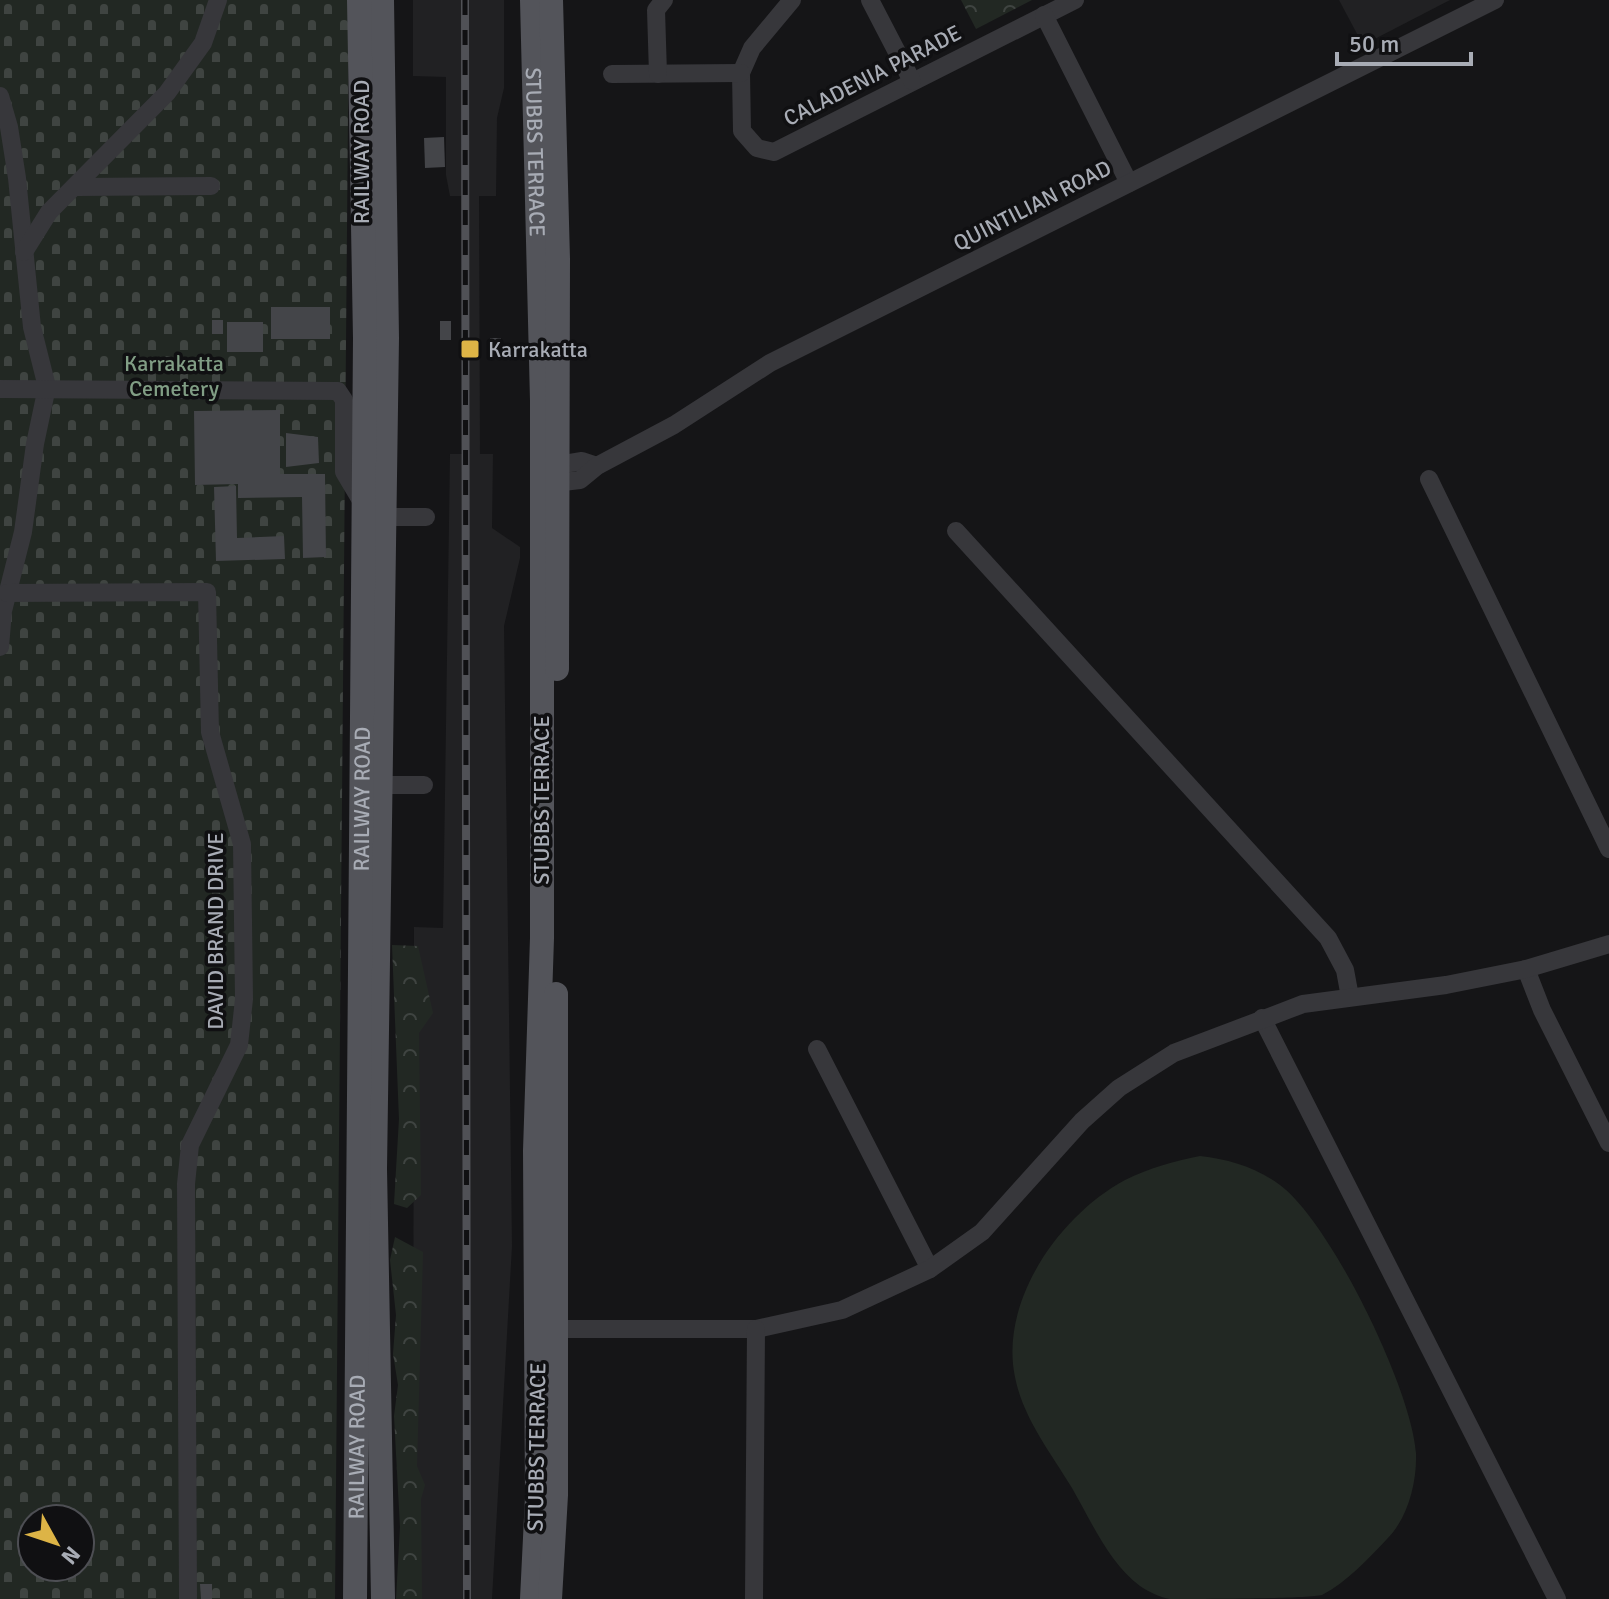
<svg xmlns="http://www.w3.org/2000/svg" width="1609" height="1599" font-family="Signika,sans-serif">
<defs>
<pattern id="forest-crowns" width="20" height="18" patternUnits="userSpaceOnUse" patternTransform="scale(2)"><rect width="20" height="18" fill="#222823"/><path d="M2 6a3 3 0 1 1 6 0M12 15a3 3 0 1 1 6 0" fill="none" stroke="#3f4441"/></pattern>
<pattern id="cemetery-stones" width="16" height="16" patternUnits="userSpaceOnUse" patternTransform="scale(2)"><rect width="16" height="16" fill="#222823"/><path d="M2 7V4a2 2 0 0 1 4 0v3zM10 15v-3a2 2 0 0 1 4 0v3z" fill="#3f4441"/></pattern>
</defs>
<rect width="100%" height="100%" fill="#151517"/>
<g fill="#212123">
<path d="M413 0H504V88L497 118 496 196H479L480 454H493L492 528 520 547V558L504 626 512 1246 492 1599H416L413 1524 414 927 443 928 450 454H462V196H450L446 175V77L413 76Z"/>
<path d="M1339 0H1450L1363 45Z"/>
</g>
<g fill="url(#forest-crowns)">
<path d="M961 0H1032L976 29Z"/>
<path d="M392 945 418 946 433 1013 419 1033 421 1195 407 1208 394 1204 399 1119Z"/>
<path d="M395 1237 423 1252 417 1466 425 1485 421 1499 422 1599H396L400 1527 394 1416 398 1385 393 1354 396 1315 390 1260Z"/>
</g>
<path fill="url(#cemetery-stones)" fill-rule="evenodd" d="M0 0H349L335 1599H0ZM32 1519H80V1567H32Z"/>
<path fill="#222823" d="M1200 1156C1229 1159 1257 1168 1280 1185 1331 1223 1412 1390 1416 1453 1417 1482 1408 1518 1387 1539 1367 1560 1347 1582 1322 1595 1304 1599 1194 1599 1170 1599 1161 1598 1147 1591 1140 1586 1109 1563 1091 1521 1072 1488 1051 1453 1023 1418 1015 1377 999 1301 1060 1215 1125 1180 1149 1168 1174 1161 1200 1156Z"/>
<g fill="#444549">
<path d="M444 137 445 167 425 168 424 138Z"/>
<rect x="271" y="307" width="59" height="32"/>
<rect x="212" y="320" width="11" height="14"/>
<rect x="440" y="321" width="11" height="19"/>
<rect x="227" y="322" width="36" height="30"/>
<path d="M490 338H501L500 356 490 357Z"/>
<path d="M280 410V474H325L326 557 303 558 302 497 238 498V484L195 485 194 411Z"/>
<path d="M286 433 318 437 319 463 286 467Z"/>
<path d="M236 486 237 538 284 536 285 559 216 561 214 487Z"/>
<path d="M200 1584H212V1599H201Z"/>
</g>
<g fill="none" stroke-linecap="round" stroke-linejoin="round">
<g stroke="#37373b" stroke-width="18">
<path d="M792 0 752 48 741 73 742 131 757 148 774 152 1075 0"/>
<path d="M870 0 912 81"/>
<path d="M1044 15 1129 183"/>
<path d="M612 74 741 73"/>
<path d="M658 74 656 10 664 0"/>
<path d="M0 96 9 127 17 178 32 327 47 387 35 444 23 532 3 611 0 647"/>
<path d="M77 187 211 186"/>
<path d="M24 252 49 212 167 93 203 43 218 0"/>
<path d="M0 389 338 391 344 400V472L363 504"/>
<path d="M546 467 582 461 597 466"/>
<path d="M1429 479 1609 849"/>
<path d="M546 484 580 480 597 466 674 425 770 363 1495 0"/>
<path d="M384 517H426"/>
<path d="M956 531 1328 938 1345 970 1350 997"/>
<path d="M7 593 207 592 210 732 242 844 244 999 239 1045 190 1145 186 1184 188 1599"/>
<path d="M368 785H424"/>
<path d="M1526 969 1542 1010 1609 1143"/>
<path d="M1262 1018 1557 1599"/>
<path d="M817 1049 930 1269"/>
<path d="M557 1329H756L842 1310 930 1269 982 1232 1082 1121 1119 1088 1174 1053 1303 1004 1446 985 1526 969 1609 944"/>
<path d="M754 1599 756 1329"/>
</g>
<g stroke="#53545a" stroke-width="24">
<path d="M382 0 387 338 375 1169 383 1599"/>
<path id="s1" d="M532 0 542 401V938L535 1151 537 1497 532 1599"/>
<path d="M551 0 558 259 557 669"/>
<path id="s2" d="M355 1599 365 338 359 0"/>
<path d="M550 1599 556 1495V994"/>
</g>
<defs>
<path id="rail" d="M465 0 467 1599"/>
</defs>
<use href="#rail" stroke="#505156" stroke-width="8"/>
<use href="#rail" stroke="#101012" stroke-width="5" stroke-dasharray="15" stroke-linecap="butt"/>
</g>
<rect fill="#ddb446" stroke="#101012" stroke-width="3" x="460" y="339" width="20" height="20" rx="4"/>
<g text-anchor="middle" stroke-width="7" stroke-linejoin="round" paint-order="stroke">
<g font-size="22" fill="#a8acb5" stroke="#101012">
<text transform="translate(872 75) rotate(-27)" y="8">CALADENIA PARADE</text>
<text transform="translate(361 152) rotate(-90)" y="8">RAILWAY ROAD</text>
<text dy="8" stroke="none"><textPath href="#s1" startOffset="152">STUBBS TERRACE</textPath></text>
<text transform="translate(1032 205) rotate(-27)" y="8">QUINTILIAN ROAD</text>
<text dy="8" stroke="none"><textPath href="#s2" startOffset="800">RAILWAY ROAD</textPath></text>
<text transform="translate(541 800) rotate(-90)" y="8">STUBBS TERRACE</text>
<text transform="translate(215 931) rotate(-90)" y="8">DAVID BRAND DRIVE</text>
<text dy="8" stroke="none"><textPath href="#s2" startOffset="152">RAILWAY ROAD</textPath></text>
<text transform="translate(536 1447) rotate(-89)" y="8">STUBBS TERRACE</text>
</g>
<g font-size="22" fill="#a8acb5" stroke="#101012" text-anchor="start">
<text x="488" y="357">Karrakatta</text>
</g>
<g font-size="22" fill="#819e85" stroke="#101012">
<text x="174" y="371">Karrakatta<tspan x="174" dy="25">Cemetery</tspan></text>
</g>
</g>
<g transform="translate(56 1543) rotate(130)"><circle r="38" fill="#101012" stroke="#4d4e53" stroke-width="2"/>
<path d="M0-6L14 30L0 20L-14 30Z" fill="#ddb446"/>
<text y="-12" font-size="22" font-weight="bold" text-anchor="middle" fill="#a8acb5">N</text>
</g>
<path d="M1337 52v12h134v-12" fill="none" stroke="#a8acb5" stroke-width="4"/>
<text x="1349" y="52" font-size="24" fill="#a8acb5" stroke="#101012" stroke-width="6" paint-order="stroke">50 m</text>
</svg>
